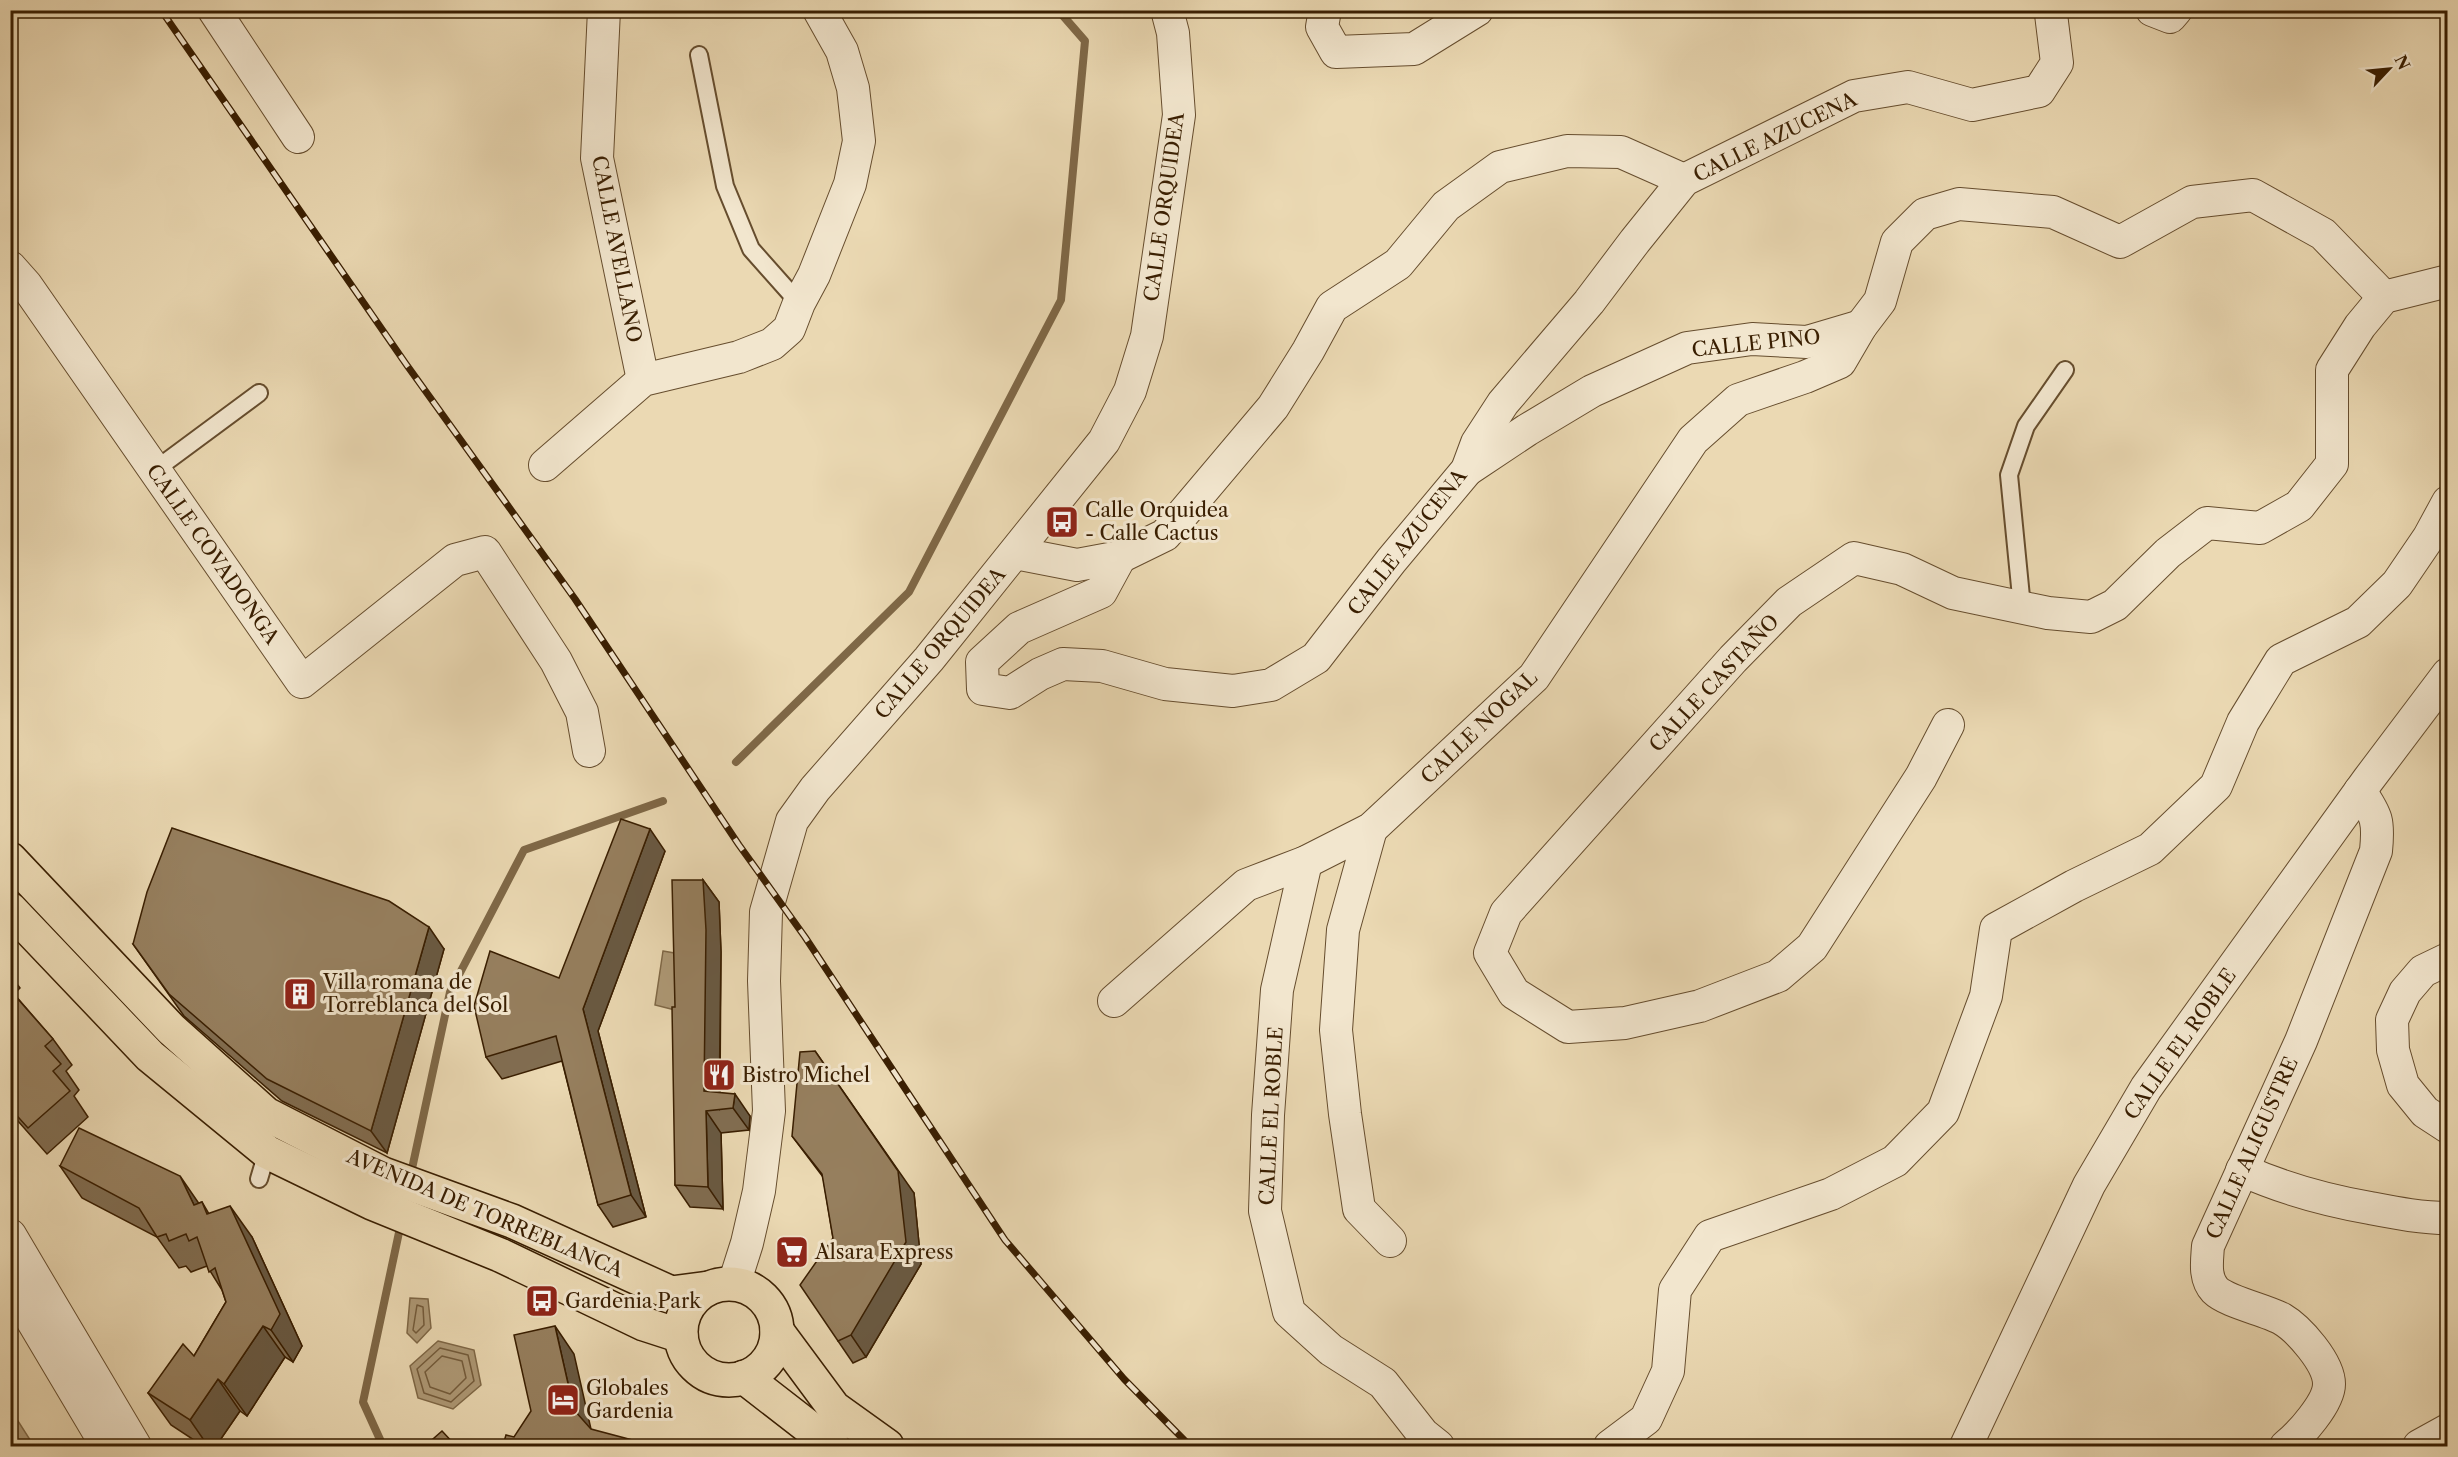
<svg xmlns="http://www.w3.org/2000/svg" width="2458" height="1457" font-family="'Libre Caslon Text',serif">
<rect width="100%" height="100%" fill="#ebd9b3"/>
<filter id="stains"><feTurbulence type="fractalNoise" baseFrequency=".00333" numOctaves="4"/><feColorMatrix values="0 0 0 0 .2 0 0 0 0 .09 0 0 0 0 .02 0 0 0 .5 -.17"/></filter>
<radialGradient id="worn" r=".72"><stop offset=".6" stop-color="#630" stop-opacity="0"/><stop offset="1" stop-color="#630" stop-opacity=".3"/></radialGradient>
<g fill="#ae9976" stroke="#7f6847" stroke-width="1.5">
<path d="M663 951 680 954 679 1011 655 1005Z"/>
<path d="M410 1298 428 1299 431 1328 417 1343 407 1333Z"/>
<path d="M438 1341 474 1350 481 1385 453 1409 418 1398 410 1366Z"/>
<path d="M10 1410H11L34 1446H11Z"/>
</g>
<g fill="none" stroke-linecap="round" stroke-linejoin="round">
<g stroke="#745c3c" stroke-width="1.5">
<path d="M417 1305 423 1307 424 1325 416 1333 413 1330Z"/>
<path d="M440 1348 468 1355 474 1381 451 1402 424 1393 417 1369Z"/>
<path d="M442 1356 462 1361 466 1378 450 1394 430 1387 425 1372Z"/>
</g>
<g stroke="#7f6847" stroke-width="8">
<path d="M736 762 909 592 1061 300 1085 41 1058 10"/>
<path d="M410 1178 450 992 524 850 663 801"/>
<path d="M383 1446 363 1402 401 1223"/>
</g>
<defs>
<g id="lane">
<path d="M699 55 725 186 751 249 799 303"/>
<path d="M155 470 259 393"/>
<path d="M2022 607 2009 475 2026 426 2065 370"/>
<path d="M259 1179 267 1152"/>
</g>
<g id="street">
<path d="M214 10 298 137"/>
<path d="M604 10 597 158 643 380"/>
<path d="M1325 10 1322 27 1336 52 1414 49 1477 10"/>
<path d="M2152 10 2170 17 2176 10"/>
<path d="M10 267 26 285 302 682 455 560 485 552 556 661 582 712 589 751"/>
<path d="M545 465 643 380 739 357 772 344 789 329 799 303 814 275 850 184 859 141 853 88 842 51 819 10"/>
<path d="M1467 470 1527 430 1592 391 1687 348 1752 339 1807 342 1861 326"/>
<path d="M1015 553 1077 565 1120 557 1165 535 1273 407 1308 351 1332 307 1398 264 1446 206 1500 167 1567 151 1621 152 1684 180"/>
<path d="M1120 557 1101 592 1019 628 982 662 983 689 1010 693 1040 674 1063 664 1102 666 1165 684 1233 691 1271 685 1316 658 1391 561 1467 470 1477 443 1503 403 1589 302 1635 241 1684 180 1854 96 1908 87 1972 105 2039 91 2057 63 2051 14 2052 10"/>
<path d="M1948 725 1921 777 1812 947 1778 976 1700 1006 1625 1023 1568 1027 1514 993 1490 953 1506 913 1733 659 1789 602 1854 558 1902 569 1953 593 2048 613 2091 617 2115 605 2168 553 2207 523 2260 528 2299 506 2332 464V370L2360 326 2384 297 2448 281"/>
<path d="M1371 829 1343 930 1336 1030 1345 1114 1359 1209 1390 1241"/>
<path d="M1306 862 1277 990 1268 1115 1265 1211 1289 1312 1331 1350 1383 1383 1423 1434 1438 1446"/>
<path d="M2448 959 2423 971 2405 992 2392 1020 2393 1050 2403 1085 2425 1112 2448 1127"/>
<path d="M1114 1001 1246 885 1306 862 1371 829 1534 677 1693 440 1738 400 1805 377 1840 362 1861 326 1880 301 1897 242 1925 214 1959 204 2053 212 2120 242 2192 202 2253 195 2323 234 2384 297"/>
<path d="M2242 1170C2284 1189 2325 1200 2370 1208 2396 1213 2421 1218 2448 1218"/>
<path d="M10 1235 135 1446"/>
<path d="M10 1283 107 1446"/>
<path d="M734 1284 747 1243 759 1191 769 1111 764 981 766 912 792 821 815 789 929 659 1104 441 1130 391 1147 336 1179 115 1173 33 1167 10"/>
<path d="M1610 1446 1646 1419 1668 1371 1675 1290 1710 1236 1831 1194 1895 1161 1943 1112 1986 996 1996 929 2074 886 2150 849 2216 786 2243 722 2281 660 2358 622 2397 584 2429 537 2448 502"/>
<path d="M1966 1446 2089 1185 2146 1088 2368 780 2448 674"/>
<path d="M2286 1446C2300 1435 2329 1403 2329 1384 2329 1363 2299 1329 2282 1319 2266 1310 2227 1302 2215 1290 2204 1278 2207 1261 2208 1246L2301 1041 2376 851C2379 821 2377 816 2360 791"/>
<path d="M2419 1446 2448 1430"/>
</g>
<g id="primary">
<path d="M10 859 171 1029 266 1114 383 1174 512 1221 671 1293 709 1288"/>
<path d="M10 909 150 1056 267 1152 372 1203 500 1255 644 1324 681 1336"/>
<circle cx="729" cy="1332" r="48"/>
<path d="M777 1331 834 1408 887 1446"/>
<path d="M744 1377 833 1446"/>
</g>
</defs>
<use href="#lane" stroke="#664d2e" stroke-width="20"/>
<use href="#street" stroke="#664d2e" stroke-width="34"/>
<use href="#primary" stroke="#391e01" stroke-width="36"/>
<use href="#lane" stroke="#f2e6ce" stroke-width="16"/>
<use href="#street" stroke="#f2e6ce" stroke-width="32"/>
<use href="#primary" stroke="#ebd9b3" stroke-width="33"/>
<defs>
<path id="rail" d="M161 10 406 364 575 599 739 845 805 937 1005 1240 1124 1379 1190 1446"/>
</defs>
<use href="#rail" stroke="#391e01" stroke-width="7"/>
<use href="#rail" stroke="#f2e6ce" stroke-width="4.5" stroke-dasharray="14" stroke-linecap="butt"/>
</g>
<g fill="#816d51" stroke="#391e01" stroke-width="1.5">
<path d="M665 851 598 1031 646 1217 613 1227 598 1205 562 1061 502 1079 486 1057 559 978Z"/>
<path d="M703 880 719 902 721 952 720 1092 750 1116 749 1130 721 1133 723 1209 690 1207 675 1185Z"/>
<path d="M133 944 444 949 387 1153 282 1101 184 1016Z"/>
<path d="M10 975 20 988 14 994 53 1039 72 1065 66 1071 79 1090 74 1096 88 1117 47 1154 10 1112Z"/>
<path d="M792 1136 914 1193 921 1264 866 1357 853 1363 838 1341 833 1238 823 1177Z"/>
<path d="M60 1166 199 1203 202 1202 209 1214 252 1237 302 1346 293 1362 285 1357 247 1416 240 1411 216 1446H203L171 1425 148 1393 194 1356 226 1302 222 1290 207 1266 191 1272 186 1266 179 1268 157 1237 82 1198Z"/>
</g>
<g fill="#695942" stroke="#391e01" stroke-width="1.5">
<path d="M650 829 665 851 598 1031 646 1217 631 1195 583 1009Z"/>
<path d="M703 880 719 902 721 952 719 1109 704 1091Z"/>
<path d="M429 927 444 949 387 1153 371 1131Z"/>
<path d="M815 1051 914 1193 921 1264 866 1357 851 1335Z"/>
<path d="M735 1094 750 1116 749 1130 733 1108Z"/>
<path d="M706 1111 721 1133 723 1209 708 1187Z"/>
<path d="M180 1176 202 1208 194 1205Z"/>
<path d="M230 1206 252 1237 302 1346 293 1362 271 1330Z"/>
<path d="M263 1326 285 1357 247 1416 224 1384Z"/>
<path d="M555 1326 574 1354 593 1438 574 1410Z"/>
<path d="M218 1379 240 1411 216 1446H208L190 1420Z"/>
</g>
<g fill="#967f5e" stroke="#391e01" stroke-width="1.5">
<path d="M621 819 650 829 583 1009 631 1195 598 1205 556 1036 486 1057 474 1006 490 951 559 978Z"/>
<path d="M172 828 389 901 429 927 371 1131 267 1079 169 994 133 944 147 892Z"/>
<path d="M672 880H703L706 930 704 1091 735 1094 733 1108 706 1111 708 1187 675 1185 672 1007H675Z"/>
<path d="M10 990 53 1039 45 1046 61 1064 53 1071 70 1091 28 1128 10 1108Z"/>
<path d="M815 1051 898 1171 906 1242 851 1335 838 1341 800 1285 833 1238 822 1174 792 1136 800 1052Z"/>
<path d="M79 1128 180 1176 194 1205 202 1202 207 1214 230 1206 280 1314 271 1330 263 1326 224 1384 218 1379 190 1420 148 1393 183 1344 194 1356 226 1302 215 1268 209 1272 197 1237 189 1241 186 1234 169 1241 166 1234 157 1237 139 1208 60 1166Z"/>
<path d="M555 1326 574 1410 591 1429 655 1446H493L503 1445 506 1435 514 1437 531 1411 514 1335Z"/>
<path d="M442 1431 456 1446H425Z"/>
</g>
<defs>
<symbol id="bus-square" viewBox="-11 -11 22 22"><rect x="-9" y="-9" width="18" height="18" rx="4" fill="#8f2418" stroke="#f2e6ce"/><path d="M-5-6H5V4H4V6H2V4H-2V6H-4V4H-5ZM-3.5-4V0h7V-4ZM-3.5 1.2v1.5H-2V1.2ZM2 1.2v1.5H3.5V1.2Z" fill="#fff"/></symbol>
<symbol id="building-square" viewBox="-11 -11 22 22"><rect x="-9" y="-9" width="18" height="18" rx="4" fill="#8f2418" stroke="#f2e6ce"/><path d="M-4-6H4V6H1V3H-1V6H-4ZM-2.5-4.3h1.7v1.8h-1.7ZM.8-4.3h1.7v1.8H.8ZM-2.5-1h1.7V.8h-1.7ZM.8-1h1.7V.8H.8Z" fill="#fff"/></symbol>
<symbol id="restaurant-square" viewBox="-11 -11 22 22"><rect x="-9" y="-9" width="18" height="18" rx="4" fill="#8f2418" stroke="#f2e6ce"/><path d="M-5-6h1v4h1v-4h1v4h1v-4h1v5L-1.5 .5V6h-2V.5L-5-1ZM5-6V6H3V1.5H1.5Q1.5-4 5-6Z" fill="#fff"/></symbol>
<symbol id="supermarket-square" viewBox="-11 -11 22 22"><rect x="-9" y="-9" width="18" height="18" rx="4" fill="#8f2418" stroke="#f2e6ce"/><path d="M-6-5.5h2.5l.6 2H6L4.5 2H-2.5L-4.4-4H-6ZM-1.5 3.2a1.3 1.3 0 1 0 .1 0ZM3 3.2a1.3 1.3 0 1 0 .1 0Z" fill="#fff"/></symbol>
<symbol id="hotel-square" viewBox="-11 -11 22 22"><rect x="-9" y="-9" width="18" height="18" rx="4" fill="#8f2418" stroke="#f2e6ce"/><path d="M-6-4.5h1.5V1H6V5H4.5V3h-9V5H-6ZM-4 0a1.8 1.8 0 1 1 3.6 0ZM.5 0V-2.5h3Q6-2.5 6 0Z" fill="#fff"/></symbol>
</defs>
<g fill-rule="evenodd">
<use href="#bus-square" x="1043" y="503" width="38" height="38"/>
<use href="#building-square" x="281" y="975" width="38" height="38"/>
<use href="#restaurant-square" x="700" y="1056" width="38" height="38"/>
<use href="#supermarket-square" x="773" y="1233" width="38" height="38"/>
<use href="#bus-square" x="523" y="1282" width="38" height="38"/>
<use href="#hotel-square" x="544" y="1381" width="38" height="38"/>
</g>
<g text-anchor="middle" stroke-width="6" stroke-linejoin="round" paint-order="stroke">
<g font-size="20" fill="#391e01" stroke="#f2e6ce">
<text transform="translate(1775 137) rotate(-26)" y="7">CALLE AZUCENA</text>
<text transform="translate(1164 207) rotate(-82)" y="7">CALLE ORQUIDEA</text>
<text transform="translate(617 249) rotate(79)" y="7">CALLE AVELLANO</text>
<text transform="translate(1756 343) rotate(-6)" y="7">CALLE PINO</text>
<text transform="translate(1407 542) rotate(-52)" y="7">CALLE AZUCENA</text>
<text transform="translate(213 554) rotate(55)" y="7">CALLE COVADONGA</text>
<text transform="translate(940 643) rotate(-50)" y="7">CALLE ORQUIDEA</text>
<text transform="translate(1714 683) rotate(-47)" y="7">CALLE CASTAÑO</text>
<text transform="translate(1479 727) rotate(-44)" y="7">CALLE NOGAL</text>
<text transform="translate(2180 1044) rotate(-55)" y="7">CALLE EL ROBLE</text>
<text transform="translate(1271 1116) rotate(-87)" y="7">CALLE EL ROBLE</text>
<text transform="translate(2252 1148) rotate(-66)" y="7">CALLE ALIGUSTRE</text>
<text transform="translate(485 1213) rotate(23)" y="7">AVENIDA DE TORREBLANCA</text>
</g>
<g font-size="20" fill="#391e01" stroke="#f2e6ce" text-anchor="start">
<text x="1085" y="517">Calle Orquidea<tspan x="1085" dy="23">- Calle Cactus</tspan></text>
<text x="323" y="989">Villa romana de<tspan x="323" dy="23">Torreblanca del Sol</tspan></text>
<text x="742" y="1082">Bistro Michel</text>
<text x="815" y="1259">Alsara Express</text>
<text x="565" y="1308">Gardenia Park</text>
<text x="586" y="1395">Globales<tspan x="586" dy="23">Gardenia</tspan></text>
</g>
</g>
<rect width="2458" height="1457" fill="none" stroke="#ebd9b3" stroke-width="36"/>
<rect x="12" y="12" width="2434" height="1433" fill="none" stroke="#391e01" stroke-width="3"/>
<rect x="18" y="18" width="2422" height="1421" fill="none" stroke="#391e01" stroke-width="1.5"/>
<g transform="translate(2389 69) rotate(64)" stroke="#f2e6ce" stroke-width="4.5" paint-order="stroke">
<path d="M0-4.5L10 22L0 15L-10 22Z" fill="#391e01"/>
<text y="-9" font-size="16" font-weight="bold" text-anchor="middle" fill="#391e01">N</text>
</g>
<rect width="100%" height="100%" filter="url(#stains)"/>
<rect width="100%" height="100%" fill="url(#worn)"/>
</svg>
